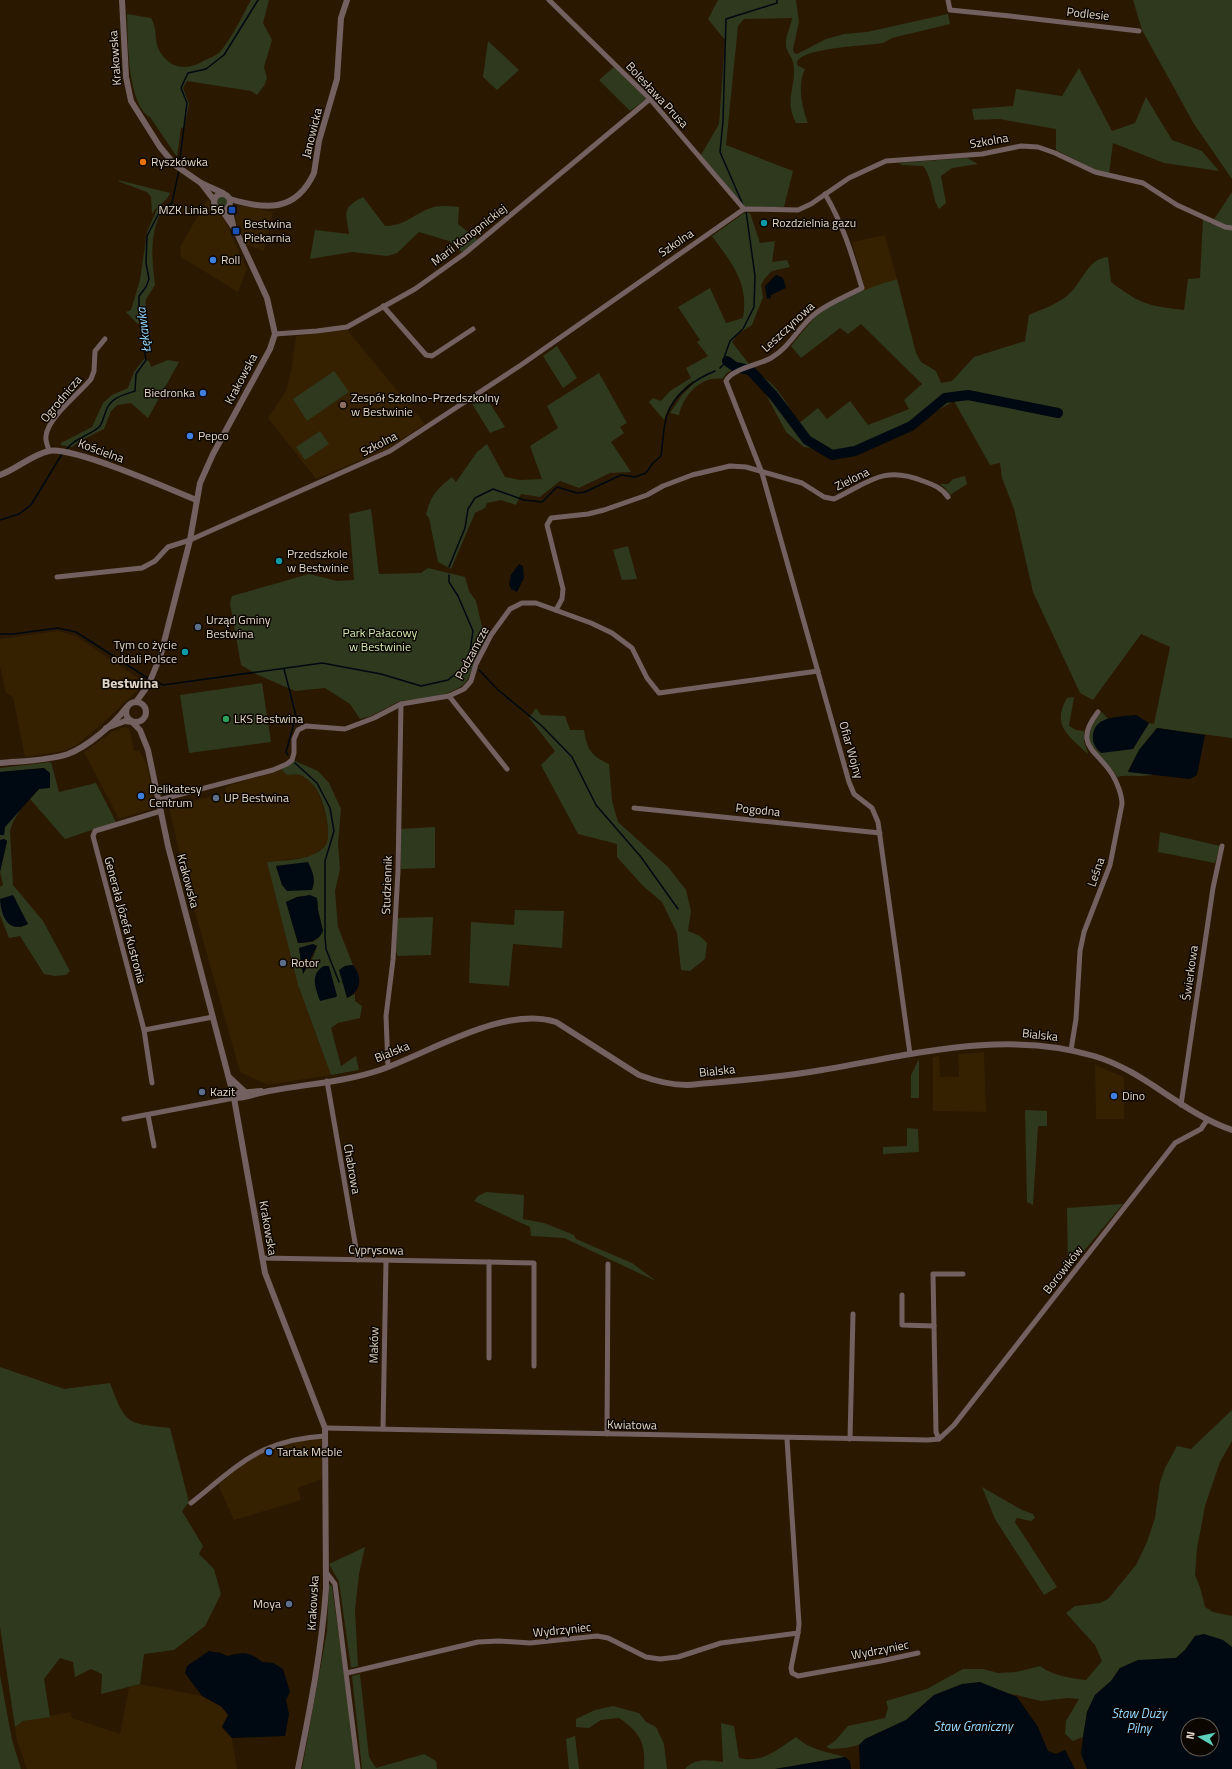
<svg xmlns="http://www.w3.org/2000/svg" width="1232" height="1769" font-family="'Titillium Web',sans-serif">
<rect width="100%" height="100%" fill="#2a1900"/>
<g fill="#352000">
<path d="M208 198 212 209 223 216 247 269 238 292 181 257 180 247Z"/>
<path d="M238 205 273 212 264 251 247 245 235 221Z"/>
<path d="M885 235 897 279 863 291 864 285 852 242Z"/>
<path d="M347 330 425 424 387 449 316 479 268 418 286 391 292 367 296 336Z"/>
<path d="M58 631 76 636 145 683 103 723 78 744 64 751 25 757 13 697 6 693 0 666V639Z"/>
<path d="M124 727 129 728 134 751 139 750 147 765 155 808 119 819 84 752 112 732Z"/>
<path d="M281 769 287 775H300L310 782 318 792 326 816 329 836 326 845 311 857 267 862 298 985 331 1075 268 1085 240 1072 185 876 169 808 226 792 225 787Z"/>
<path d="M984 1052 986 1112 933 1111V1057L939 1056 940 1077H959L958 1054Z"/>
<path d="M1095 1065 1124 1077V1119H1096Z"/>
<path d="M322 1438V1479L298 1488 301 1500 234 1520 218 1485 242 1465 266 1450 307 1439Z"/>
<path d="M140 1684 202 1696 223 1707 228 1715 222 1727 232 1738 237 1769H27L17 1741 15 1727 23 1721 70 1712 72 1718 120 1734 129 1687Z"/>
</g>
<g fill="#2f391e" fill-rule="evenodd">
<path d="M251 0H269L263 23 272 40 264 67 267 78 264 86 257 95 251 91 187 81 183 88 189 104 184 129 181 127 177 157 150 117C127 104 128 38 127 14L151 18C158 29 154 41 159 50 170 70 188 71 205 60 210 58 215 56 219 53 232 38 241 18 251 0Z"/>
<path d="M718 0H796L799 22 793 49 794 53 797 54 826 39 844 34 867 32 948 14 950 24 892 38 883 43C868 46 800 47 797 63L798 66 805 69C797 84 802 108 808 123H796C783 98 798 85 793 62 792 57 786 51 786 45 785 37 791 26 792 18L744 19 738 26 726 145 793 171 784 207H749L744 206 701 155 719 124 725 40 708 19Z"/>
<path d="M1133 0H1232V179L1194 124 1142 30Z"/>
<path d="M488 41 519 70 497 90 483 77Z"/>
<path d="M614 67 646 99 630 111 599 80Z"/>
<path d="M1079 68 1112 131 1135 123 1146 97 1172 140 1202 151 1219 171 1164 163 1113 143 1109 174 1094 169 1056 150V129L999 119 974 120 972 109 1013 106 1016 89 1062 96Z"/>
<path d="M967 158 978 164 952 168 941 176 946 203 939 209C932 199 933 178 923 166L903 165 898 163Z"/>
<path d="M118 180 170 193C167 202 157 205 152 214L151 197 147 192 120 182Z"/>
<path d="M1232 192V738L1157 728 1139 750 1128 771 1155 774C1143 778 1130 774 1117 777 1112 766 1100 760 1093 751 1083 738 1092 721 1102 712L1108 719 1100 722 1133 749 1149 723 1154 724 1170 647 1141 634 1093 700 1080 693 1033 592 1014 509 1002 478 1000 463 990 465 954 401 891 437 855 454 829 458 818 449 804 447 786 432 761 385 746 372 751 369C779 386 783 396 798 424L818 408 827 419 850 401 868 425 909 409 904 400 922 384 861 324 848 334 840 328 801 358 791 346C799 336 807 326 815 317 831 301 876 285 897 279L916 353 921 362 936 371 941 383 952 381 974 357 1025 341 1029 315C1043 309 1057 304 1068 295 1082 283 1088 258 1108 257L1111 282C1140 304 1148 306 1184 310L1188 279 1200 278 1203 219 1211 224Z"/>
<circle cx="222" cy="202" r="6"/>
<path d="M363 197 385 226C403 226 412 216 428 209 438 205 448 206 459 207L458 224 478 240 462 252 449 241 419 232 397 253 387 256 352 252 310 259 315 230 349 234C346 211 341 209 363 197Z"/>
<path d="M158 207 162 211C149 233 152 260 155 285L146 299 145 315 138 324 126 312 131 310 140 280 147 232Z"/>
<path d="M744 213H750L760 243 775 241 772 262 787 260 790 267 772 271 765 278 761 285 763 297 752 325 738 334 732 342 749 364 728 372 722 379C701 375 683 396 679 415L670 413 682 395 694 383 693 381C681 389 668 405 664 420L649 402 653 398 661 401 670 391 691 378 686 368 708 356 697 342 700 340 678 307 710 288 726 323 743 318C749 282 732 264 712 236Z"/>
<path d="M557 346 577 378 563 388 543 356Z"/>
<path d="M144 359 149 361 151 367 168 360 179 362 148 418 131 403 117 405 111 411 104 429 82 440 72 447 61 445V443L92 427 103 403 112 395 128 388 134 372Z"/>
<path d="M334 371 349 392 307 421 293 399Z"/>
<path d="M599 373 627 423 620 427 624 433 611 442 631 472 610 473 579 488 560 481 540 497 521 494 516 505 501 500 487 503 485 508 475 513 451 569 438 562 429 518 426 514C431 495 437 489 452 477L456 482 477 452 487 444 505 477 520 480 542 479 530 446 558 428 547 406Z"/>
<path d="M484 394 505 427 490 433 471 402Z"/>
<path d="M320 431 329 444 305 460 296 447Z"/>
<path d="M965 476 967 484 950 495 945 488 940 484H948L953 479Z"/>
<path d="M371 509 379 574 421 573 428 568 465 577 469 591 476 601 485 639 468 679 462 686 448 693 429 698 400 701 371 716 360 719 350 704 325 688 295 691 256 674 241 665 230 603 232 596 309 574 337 581 354 580 349 514Z"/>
<path d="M628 546 637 579 622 580 613 550Z"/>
<path d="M262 683 271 742 189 753 180 695Z"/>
<path d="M1074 697 1069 726 1076 730 1084 731V741L1088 754C1069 736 1051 726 1067 698Z"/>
<path d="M536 708 541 715 565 716 570 730H584C587 749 591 756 609 764L612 801 618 822 668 867 686 890 691 911 688 931 700 936 707 943 705 959 690 971 681 970 677 933 662 902 643 886 617 857V844L578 834 541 765 555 751 529 718Z"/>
<path d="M295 761 318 771 329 783 341 809 338 844 340 869 335 891 338 927 353 965 345 966 347 998 355 994V1001L362 1006 360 1018 338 1023 331 1028 341 1066 356 1056 359 1070 331 1075 298 985 267 862C286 860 312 861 325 846 333 836 324 802 318 792 315 786 306 777 300 775 296 774 291 775 287 775L281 769ZM297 864 282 885 276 866ZM305 896 317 898 318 910 323 931 313 942 298 943 286 902 297 897ZM313 944 317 946 314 955 303 974 299 948Z"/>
<path d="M51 762 59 792 96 783 116 822 65 839 30 799 39 789 44 768 0 772V768Z"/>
<path d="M20 810 13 822 10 831 13 885 43 921 70 971 66 975 55 976 44 974 20 936 9 938 0 915V887L3 885 0 872 7 841 4 839 0 840V835H4L5 827ZM15 897 17 906 28 924 21 927 12 926Z"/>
<path d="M435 827V868L401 869 400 829Z"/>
<path d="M1160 832 1220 846 1215 863 1158 852Z"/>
<path d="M515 910 564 911 562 948 513 944 509 986 469 983 471 922 514 925Z"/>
<path d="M433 917 431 955 398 956 396 952 397 918Z"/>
<path d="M919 1059V1098H911V1075Z"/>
<path d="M1025 1110 1047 1111V1126H1038L1033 1205 1027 1202Z"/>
<path d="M907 1128 918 1129 919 1152 883 1154V1147L907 1146Z"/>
<path d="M486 1192 524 1195 523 1219 544 1223 574 1235 576 1239 632 1263 656 1281 564 1238 531 1236 530 1227 474 1201 478 1196Z"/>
<path d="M1123 1204 1068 1270 1067 1208Z"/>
<path d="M0 1367 64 1389 110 1383C126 1426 127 1423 170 1428L189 1502 182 1511 203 1546 199 1554 214 1569 221 1594 205 1626 174 1650 144 1654 140 1684 101 1694 102 1674 91 1669 75 1677 73 1662 60 1658 44 1679 50 1717 23 1721 15 1727 0 1627Z"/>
<path d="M1232 1410V1441L1220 1462 1205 1506 1197 1549 1195 1575 1200 1587 1205 1607 1213 1612 1232 1616V1647C1221 1639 1209 1633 1195 1636L1185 1650 1176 1658 1159 1659 1120 1668 1111 1681 1095 1695 1087 1712 1083 1737 1073 1741 1065 1734 1066 1721 1079 1699 1068 1698 1041 1701 1003 1692 934 1695 906 1720 865 1739 859 1745 846 1748 831 1749 826 1747 835 1741 848 1726 885 1718 888 1708 886 1701 927 1689 963 1669H983L998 1673 1016 1672 1040 1666C1054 1676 1069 1678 1086 1680L1102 1661 1095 1645 1066 1613 1075 1606 1100 1603 1108 1599 1136 1565 1147 1542 1155 1518 1160 1482 1165 1468 1177 1446 1191 1449Z"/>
<path d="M982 1487 1022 1510 1033 1514 1035 1518 1031 1521 1017 1518 1015 1522 1057 1587 1044 1595 995 1519Z"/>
<path d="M365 1547 359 1574 355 1610 358 1666 351 1668 339 1582 329 1564Z"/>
<path d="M329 1584 332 1586 357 1769H302L327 1631Z"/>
<path d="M360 1674 369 1757 376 1768 424 1754 436 1761 437 1769H362L352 1676Z"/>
<path d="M0 1675 12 1740 21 1769H0Z"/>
<path d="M613 1706 639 1713 646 1722 656 1727 664 1744 667 1769H644C646 1743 640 1732 619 1718L601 1720 589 1728 576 1727V1719L595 1710Z"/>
<path d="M721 1723 734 1726 739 1758C762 1764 778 1749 796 1737 810 1750 828 1752 845 1757L775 1769H685C695 1757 710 1760 723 1762Z"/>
<path d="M575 1736 579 1769H569L566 1739Z"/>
</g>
<g fill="#000811" fill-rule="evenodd">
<path d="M776 275 783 278 786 288 771 295V298L767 299 765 286Z"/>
<path d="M519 564 523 566 524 578 517 592 511 589 509 584 511 575Z"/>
<path d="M1136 715 1149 723 1133 749 1101 753C1095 748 1092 742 1093 734 1096 715 1121 717 1136 715Z"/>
<path d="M1157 728 1205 735 1197 775 1190 779 1128 772 1139 750Z"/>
<path d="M44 768 50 773V788L39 789 5 827 4 835H0V772Z"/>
<path d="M4 839 7 841 0 872V840Z"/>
<path d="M308 862C313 872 316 880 312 890L287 891 282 885 276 866Z"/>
<path d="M13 895 28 924C8 934 1 916 0 899Z"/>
<path d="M310 895 317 898 318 910 323 931C318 942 310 942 298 943L286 902 297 897Z"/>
<path d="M313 944 317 946 303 974 299 948Z"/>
<path d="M353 965C363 978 361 991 347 998L339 970 345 966Z"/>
<path d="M324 966H329L337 996 336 997 320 1001C316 989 309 974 324 966Z"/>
<path d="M1204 1634 1223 1640 1232 1647V1769H1087L1081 1754 1083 1737 1087 1712 1095 1695 1111 1681 1120 1668 1138 1660 1176 1658 1185 1650 1195 1636ZM1188 1725H1212V1749H1188Z"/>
<path d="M209 1651 221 1653 227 1656C243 1652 249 1651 262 1662L273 1663 283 1669 290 1692 286 1700 289 1714 285 1736 232 1738 222 1727 228 1715 222 1707 202 1696 185 1673 187 1666Z"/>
<path d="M980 1682 1017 1697 1038 1727 1048 1751 1056 1754 1065 1750 1075 1769H860L859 1745 865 1739 906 1720 934 1695 962 1684Z"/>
<path d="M845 1757 850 1761 851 1769H775Z"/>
</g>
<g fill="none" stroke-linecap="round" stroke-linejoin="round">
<g stroke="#000811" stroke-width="1.5">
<path d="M179 166 187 103 181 88 188 73 206 69 224 55 258 0"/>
<path d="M743 205 720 152 723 121 726 19 777 3V0"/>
<path d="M720 368 727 361 724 358 730 341 743 329 754 307 755 276 746 211"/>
<path d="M65 451C75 437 92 435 100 426 103 422 104 415 106 411 110 398 123 395 135 391L136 374 146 360 139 316V296L146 287 149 279 146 263 147 236 161 209 172 203 179 170"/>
<path d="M0 520 19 514 31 505 62 454"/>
<path d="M449 567 465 528 468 509 475 498 493 489 524 500 542 502 557 487 577 493 585 492 621 475 635 477 646 473 653 463 661 456C663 443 663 427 667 415 674 394 695 379 715 371"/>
<path d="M0 634H13L58 628 76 632 149 679"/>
<path d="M467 657 472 663"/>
<path d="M284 669 296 716 286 752 288 755"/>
<path d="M479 670 498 690 542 726 572 757 596 805 641 857 678 909"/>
<path d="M153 680 163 685 322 663 381 674 421 686 448 680 462 668 470 651 473 631 458 596 449 582V575"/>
<path d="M295 763 317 783 330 808 334 831 325 861V937L326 949 339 982"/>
</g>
<path stroke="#000811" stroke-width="10" d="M727 361 735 367 750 370 774 396 807 440 832 455 855 451 911 426 945 398 968 395 1058 413"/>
<g stroke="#736060" stroke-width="5">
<path d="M549 0 650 99 744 209"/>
<path d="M948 0 950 10 1010 16 1139 31"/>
<path d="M825 194C843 224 852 255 862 288 847 296 829 303 816 313 799 326 790 347 771 358 759 365 731 369 726 381L762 473 849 782 854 794 872 808 878 822 910 1054"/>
<path d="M383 306 426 355 432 356 473 329"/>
<path d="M275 334 317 331 347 327 415 289 464 254 650 99"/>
<path d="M49 451C48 446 45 441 46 436 48 417 79 394 91 379L94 371 95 351 105 339"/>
<path d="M57 577 142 568 155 561 168 547 190 540 390 451 521 365 744 209 798 210 811 204 849 178 886 161 982 154 1021 146 1038 147 1055 153 1095 172 1143 183 1177 205 1225 227 1232 228"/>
<path d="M556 610 562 599 563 589 547 525 551 518 588 514 604 510 647 495 663 486 692 475 730 466 746 467 802 483 824 497 834 499C869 482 884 465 923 481 934 485 942 488 948 497"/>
<path d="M449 696 507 769"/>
<path d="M159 800 273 770 287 764 292 760 294 753V739L298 730 306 726 345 729 374 718 401 704 449 696 464 689 471 681 476 664 491 635 510 609 522 603H536L591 623 612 633 632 648 647 678 659 693 818 671"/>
<path d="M634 808 880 833"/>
<path d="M144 1030 213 1017"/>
<path d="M1071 1050 1076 1019 1080 951 1084 932 1110 865 1122 804C1122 795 1117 782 1112 774 1097 750 1072 745 1098 712"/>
<path d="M388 1067 386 1016 393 960 398 871 401 704"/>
<path d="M327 1081 358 1260"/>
<path d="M152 1083 144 1030 93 836 95 831 161 811"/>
<path d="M1181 1105 1213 888 1222 846"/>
<path d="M148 1115 154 1146"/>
<path d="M124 1119 234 1098"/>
<path d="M262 1258 489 1262V1358"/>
<path d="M489 1262 534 1263V1366"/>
<path d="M902 1295V1325L934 1326"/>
<path d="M325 1428 928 1440 939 1439 954 1425 1175 1143 1201 1129 1207 1120"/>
<path d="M383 1429 386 1261"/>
<path d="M607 1434 608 1264"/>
<path d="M850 1439 853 1314"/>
<path d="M939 1439 936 1432 933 1274H963"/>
<path d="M191 1503C213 1486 240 1460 266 1449 283 1442 306 1437 325 1436"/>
<path d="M326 1572 335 1584 358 1769"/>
<path d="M798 1633 791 1668 792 1673 798 1676 881 1661 918 1653"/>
<path d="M347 1673 478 1642 499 1641 530 1643 597 1636 608 1638 646 1657 660 1659 678 1657 721 1643 798 1633 799 1624 787 1439"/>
</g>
<g stroke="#736060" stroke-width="6">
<path d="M122 0 126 77 131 101 160 147 175 165 201 183 214 200"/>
<path d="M201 183 223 193"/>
<circle cx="222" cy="202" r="8"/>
<path d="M230 199C266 210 296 212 314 173L319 141 337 79 341 18 347 0"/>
<path d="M229 206 233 225"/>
<path d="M0 475C17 469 31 455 49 451 72 446 170 489 196 500"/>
<circle cx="136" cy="712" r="10"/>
<path d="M136 702 149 684 161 654 190 540 200 483 213 454 270 349 275 334 267 298 236 231 222 210"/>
<path d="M106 728 125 721 132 722 140 730 148 750 168 846 234 1098 265 1273 325 1428 326 1588C322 1649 310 1709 298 1769"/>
<path d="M0 763C21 761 47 761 68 754 87 747 114 724 126 708"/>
<path d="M229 1077 244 1091"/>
<path d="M234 1098C246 1098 257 1093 269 1091 306 1084 345 1082 380 1070 429 1053 505 1005 556 1022L639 1075C655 1081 670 1085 687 1085 732 1081 778 1078 822 1070 911 1055 1005 1029 1094 1056 1145 1071 1182 1113 1232 1130"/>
<path d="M234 1098 237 1093 261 1091"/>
</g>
</g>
<circle fill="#e8710a" stroke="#0c0601" stroke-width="1.5" cx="143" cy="162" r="4"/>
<g fill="#1a4fb4" stroke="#0c0601" stroke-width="1.5">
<rect x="228" y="206" width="8" height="8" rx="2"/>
<rect x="232" y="227" width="8" height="8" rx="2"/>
</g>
<g fill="#0f9aa8" stroke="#0c0601" stroke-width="1.5">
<circle cx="764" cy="223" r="4"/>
<circle cx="279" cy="561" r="4"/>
<circle cx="185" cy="652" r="4"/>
</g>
<g fill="#3f7fe0" stroke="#0c0601" stroke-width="1.5">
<circle cx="213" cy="260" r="4"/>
<circle cx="203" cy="393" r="4"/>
<circle cx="190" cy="436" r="4"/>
<circle cx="141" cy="796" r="4"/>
<circle cx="1114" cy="1096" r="4"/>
<circle cx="269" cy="1452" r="4"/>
</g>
<circle fill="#8d6e63" stroke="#0c0601" stroke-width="1.5" cx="343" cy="405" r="4"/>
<g fill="#5c6f8a" stroke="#0c0601" stroke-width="1.5">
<circle cx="198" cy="627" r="4"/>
<circle cx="216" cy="798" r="4"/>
<circle cx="283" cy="963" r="4"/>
<circle cx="202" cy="1092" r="4"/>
<circle cx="289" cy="1604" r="4"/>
</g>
<circle fill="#2e9e5b" stroke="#0c0601" stroke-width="1.5" cx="226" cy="719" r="4"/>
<g text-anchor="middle" stroke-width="3" stroke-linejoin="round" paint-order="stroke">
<g font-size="12" fill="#e2d6c7" stroke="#0c0601">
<text transform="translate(1088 14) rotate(6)" y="4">Podlesie</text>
<text transform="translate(115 58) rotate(-94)" y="4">Krakowska</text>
<text transform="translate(657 95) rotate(47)" y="4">Bolesława Prusa</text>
<text transform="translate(312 133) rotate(-76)" y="4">Janowicka</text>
<text transform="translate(989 141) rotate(-10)" y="4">Szkolna</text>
<text transform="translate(469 235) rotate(-38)" y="4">Marii Konopnickiej</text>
<text transform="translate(676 243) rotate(-34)" y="4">Szkolna</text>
<text transform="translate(788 327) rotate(-43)" y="4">Leszczynowa</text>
<text transform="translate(241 379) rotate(-62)" y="4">Krakowska</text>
<text transform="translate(61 399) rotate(-50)" y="4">Ogrodnicza</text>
<text transform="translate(379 444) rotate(-27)" y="4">Szkolna</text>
<text transform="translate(101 451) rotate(20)" y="4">Kościelna</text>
<text transform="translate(852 479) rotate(-26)" y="4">Zielona</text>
<text transform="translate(472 653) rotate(-62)" y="4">Podzamcze</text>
<text transform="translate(851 750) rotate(74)" y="4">Ofiar Wojny</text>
<text transform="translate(758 810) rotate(6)" y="4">Pogodna</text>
<text transform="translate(1096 872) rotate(-71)" y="4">Leśna</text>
<text transform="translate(188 881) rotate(75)" y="4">Krakowska</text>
<text transform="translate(387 885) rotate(-88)" y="4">Studziennik</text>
<text transform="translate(125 920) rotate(75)" y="4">Generała Józefa Kustronia</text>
<text transform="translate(1190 973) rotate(-82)" y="4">Świerkowa</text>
<text transform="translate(1040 1035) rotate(6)" y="4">Bialska</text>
<text transform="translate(392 1052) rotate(-22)" y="4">Bialska</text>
<text transform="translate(717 1071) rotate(-6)" y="4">Bialska</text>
<text transform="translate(352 1169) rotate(80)" y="4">Chabrowa</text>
<text transform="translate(268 1228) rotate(80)" y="4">Krakowska</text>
<text transform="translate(376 1250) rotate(1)" y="4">Cyprysowa</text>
<text transform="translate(1063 1270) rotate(-52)" y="4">Borowików</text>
<text transform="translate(374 1345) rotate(-89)" y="4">Maków</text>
<text transform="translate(632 1425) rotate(1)" y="4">Kwiatowa</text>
<text transform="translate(313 1603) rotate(-87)" y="4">Krakowska</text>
<text transform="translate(562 1630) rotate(-6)" y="4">Wydrzyniec</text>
<text transform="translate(880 1650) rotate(-11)" y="4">Wydrzyniec</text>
</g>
<g font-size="12" fill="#e2d6c7" stroke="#0c0601" text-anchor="start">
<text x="151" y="166">Ryszkówka</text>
<text x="224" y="214" text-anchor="end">MZK Linia 56</text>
<text x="772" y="227">Rozdzielnia gazu</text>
<text x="244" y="228">Bestwina<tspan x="244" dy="14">Piekarnia</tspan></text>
<text x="221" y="264">Roll</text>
<text x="195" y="397" text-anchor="end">Biedronka</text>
<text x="351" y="402">Zespół Szkolno-Przedszkolny<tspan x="351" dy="14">w Bestwinie</tspan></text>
<text x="198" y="440">Pepco</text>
<text x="287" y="558">Przedszkole<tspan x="287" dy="14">w Bestwinie</tspan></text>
<text x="206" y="624">Urząd Gminy<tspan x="206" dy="14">Bestwina</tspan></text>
<text x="177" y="649" text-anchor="end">Tym co życie<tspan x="177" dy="14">oddali Polsce</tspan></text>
<text x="234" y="723">LKS Bestwina</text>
<text x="149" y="793">Delikatesy<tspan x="149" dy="14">Centrum</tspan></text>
<text x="224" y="802">UP Bestwina</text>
<text x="291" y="967">Rotor</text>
<text x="210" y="1096">Kazit</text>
<text x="1122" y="1100">Dino</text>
<text x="277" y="1456">Tartak Meble</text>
<text x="281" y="1608" text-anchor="end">Moya</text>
</g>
<g font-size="12" fill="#d4edaf" stroke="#0c0601">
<text x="380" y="637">Park Pałacowy<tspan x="380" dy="14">w Bestwinie</tspan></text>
</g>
<g font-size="13" font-style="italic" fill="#95d8ff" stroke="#0c0601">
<text transform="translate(143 330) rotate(-97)" y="5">Łękawka</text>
<text x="1139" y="1718">Staw Duży<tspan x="1139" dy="15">Pilny</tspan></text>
<text x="973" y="1731">Staw Graniczny</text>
</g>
<g font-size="14" font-weight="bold" fill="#e2d6c7" stroke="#0c0601">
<text x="130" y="688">Bestwina</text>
</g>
</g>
<g transform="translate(1200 1737) rotate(279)"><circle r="19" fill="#0c0601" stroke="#625950"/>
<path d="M0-3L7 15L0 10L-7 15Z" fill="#5cceba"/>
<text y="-6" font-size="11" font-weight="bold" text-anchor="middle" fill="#e2d6c7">N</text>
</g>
</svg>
